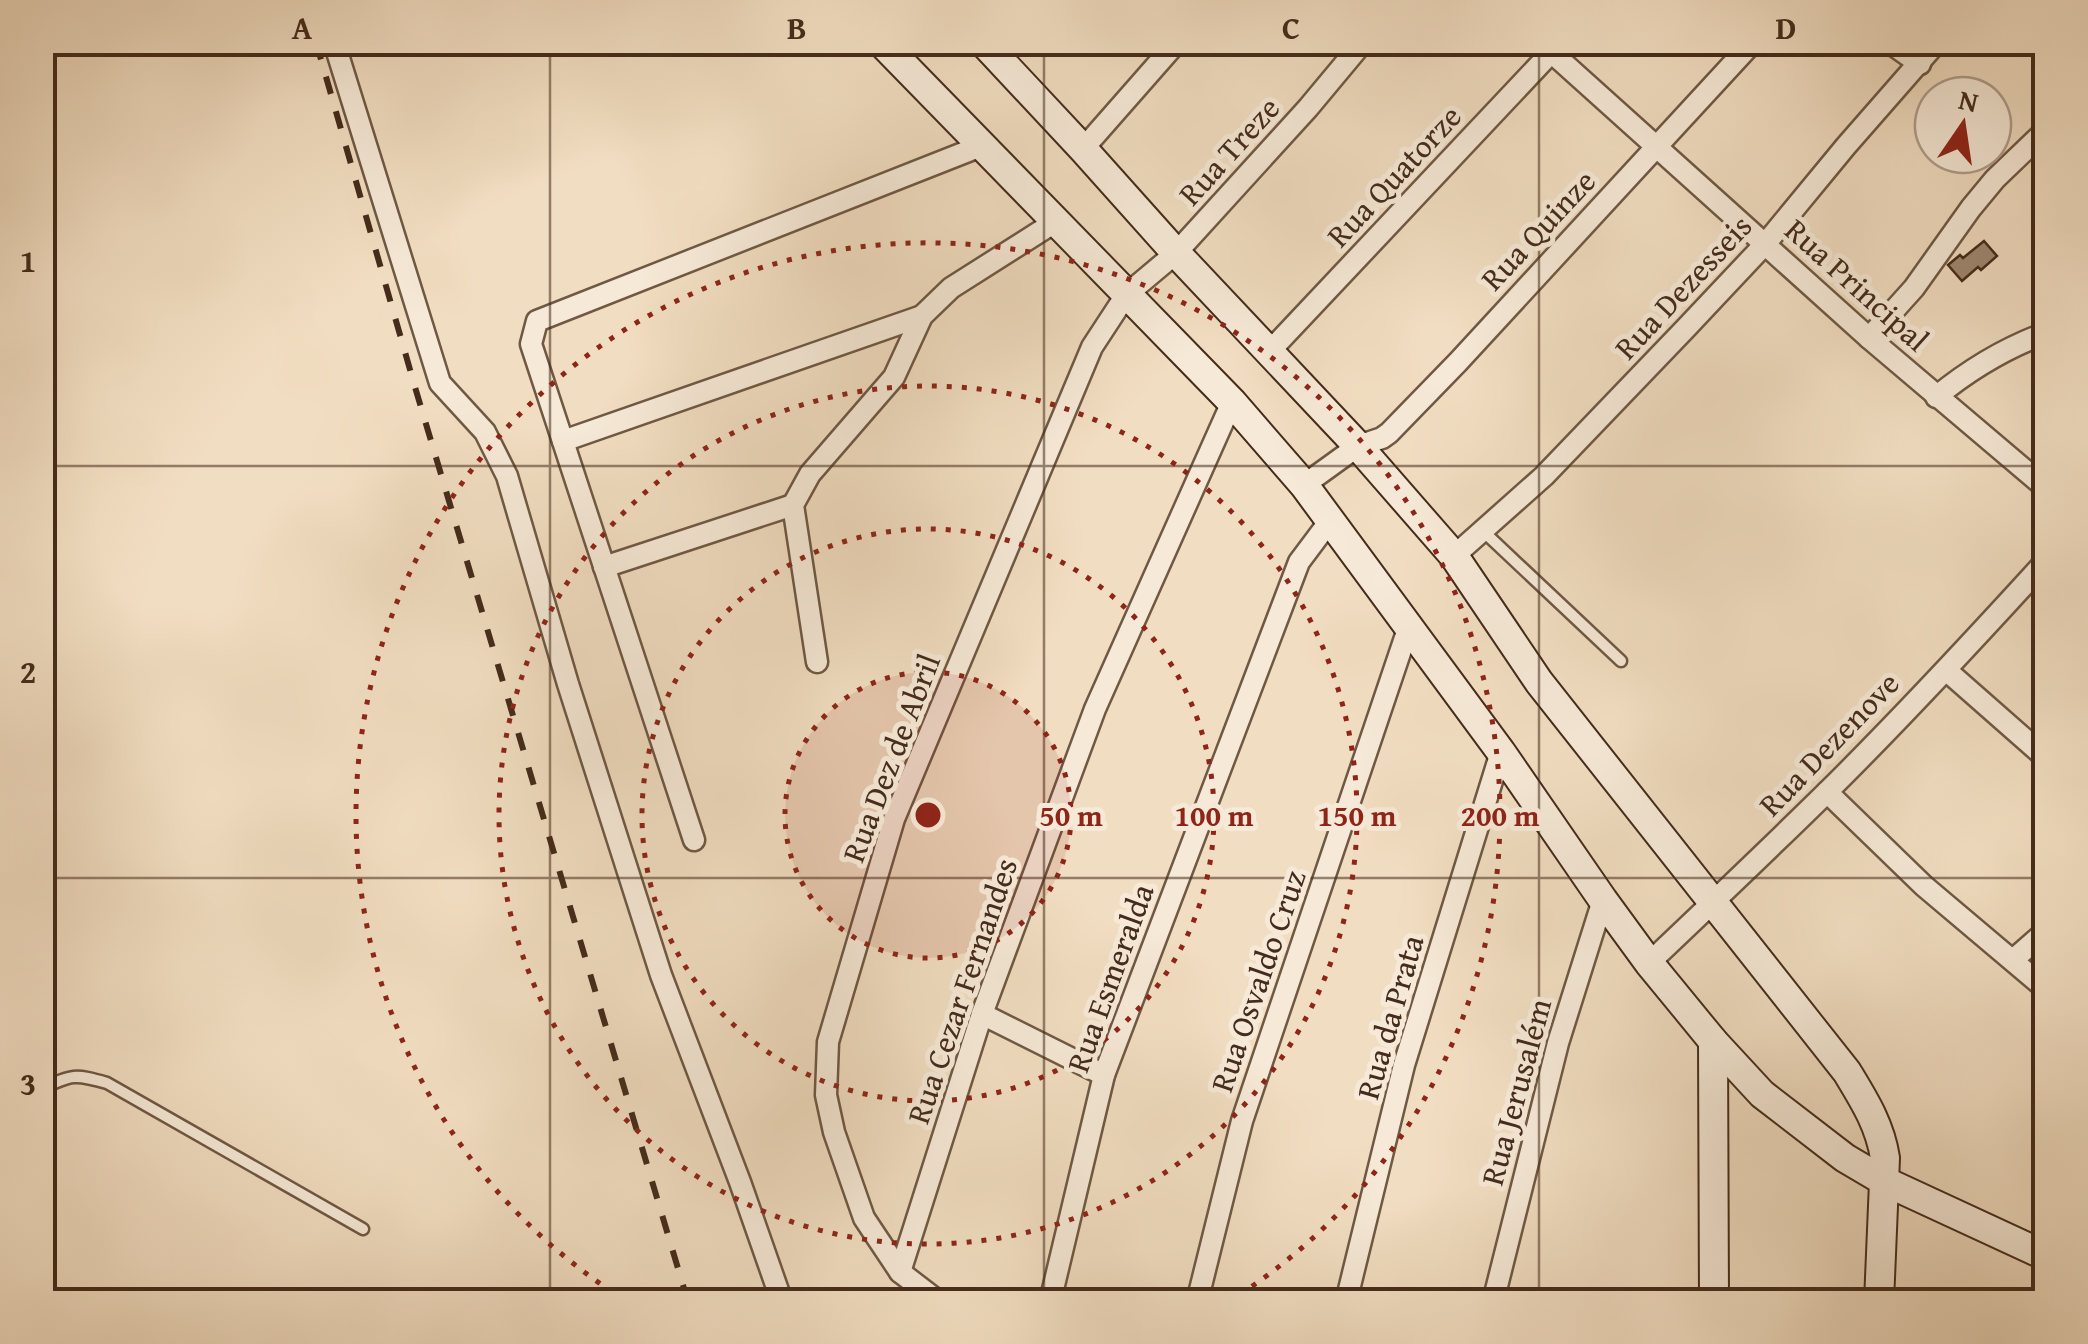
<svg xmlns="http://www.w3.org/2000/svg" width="2088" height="1344" font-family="'Gentium Book Plus',serif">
<rect width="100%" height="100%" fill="#f1ddc1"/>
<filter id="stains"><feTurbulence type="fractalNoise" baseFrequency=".002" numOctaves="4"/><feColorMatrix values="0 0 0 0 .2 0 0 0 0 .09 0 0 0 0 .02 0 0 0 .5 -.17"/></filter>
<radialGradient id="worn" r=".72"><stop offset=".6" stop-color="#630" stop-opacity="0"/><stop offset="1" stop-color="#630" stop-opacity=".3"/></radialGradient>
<path fill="#9e8871" stroke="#442b1b" stroke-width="2.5" d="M1984 241 1997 256 1981 270 1978 267 1962 281 1948 265 1960 255 1963 258Z"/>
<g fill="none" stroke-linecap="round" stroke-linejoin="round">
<defs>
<g id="lane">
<path d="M1483 531 1621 661"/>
<path d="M42 1089C71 1074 76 1074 107 1083L363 1229"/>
</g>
<g id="street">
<path d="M334 42 440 383 485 432 507 476 568 684 661 975 740 1182 782 1302"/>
<path d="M1540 42 1869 338 2046 488"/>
<path d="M1889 42 1920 64"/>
<path d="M1083 149 1177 42"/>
<path d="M1869 338 1914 288 1971 208 1995 179 2046 130"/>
<path d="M1270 351 1560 43"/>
<path d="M1936 397C1970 369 2005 348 2046 333"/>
<path d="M563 441 922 316"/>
<path d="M1304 485 1358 446 1382 438 1389 433 1458 362 1753 42"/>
<path d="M1454 556 1544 476 1686 328 1766 243 1846 146 1937 42"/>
<path d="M604 567 793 505"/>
<path d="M817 662 793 505 810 474 894 377 922 316 951 288 1055 222"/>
<path d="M1946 670 2046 758"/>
<path d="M1827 792 1924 886 2046 989"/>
<path d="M694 840 531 344 537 321 981 146"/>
<path d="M2013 960 2046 931"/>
<path d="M1649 963C1708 907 1767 851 1825 794 1901 719 1974 640 2046 561"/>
<path d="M982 1014 1104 1075"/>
<path d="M900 1272 982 1014 1095 709 1232 402"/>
<path d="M939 1302 900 1272 864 1218 834 1132 826 1095 828 1042 894 819 1092 347 1126 295 1176 253 1308 108 1363 42"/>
<path d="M1050 1302 1104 1075 1299 562 1329 522"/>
<path d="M1197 1302 1242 1121 1409 626"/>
<path d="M1346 1302 1404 1065 1501 752"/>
<path d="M1493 1302 1558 1043 1603 900"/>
</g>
<g id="secondary">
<path d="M881 42 1232 402 1304 485 1501 752 1603 900 1649 963 1713 1041 1762 1094 1845 1158 1884 1181 2046 1256"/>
<path d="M983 42 1083 149 1176 253 1358 446 1454 556 1539 682 1847 1072C1864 1100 1880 1125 1885 1158L1879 1302"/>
<path d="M1713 1041 1714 1302"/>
</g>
</defs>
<use href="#lane" stroke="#6f5844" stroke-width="15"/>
<use href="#street" stroke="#6f5844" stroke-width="25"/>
<use href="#secondary" stroke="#442b1b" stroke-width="32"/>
<use href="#lane" stroke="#f6e9d7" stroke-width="10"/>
<use href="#street" stroke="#f6e9d7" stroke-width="20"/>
<use href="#secondary" stroke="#f6e9d7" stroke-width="28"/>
<path stroke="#442b1b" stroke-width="6" stroke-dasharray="18 18" stroke-linecap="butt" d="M316 42 415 387 688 1302"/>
</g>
<path fill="none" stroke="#442b1b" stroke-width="2.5" stroke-opacity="0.55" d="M550 42V1302M1044 42V1302M1539 42V1302M42 466H2046M42 878H2046"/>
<circle cx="928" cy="815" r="143" fill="#8f2418" fill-opacity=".12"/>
<g fill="none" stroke="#8f2418" stroke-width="5" stroke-dasharray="5 10">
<circle cx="928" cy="815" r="143"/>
<circle cx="928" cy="815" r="286"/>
<circle cx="928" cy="815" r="429"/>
<path d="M625 1300A572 572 0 1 1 1231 1300"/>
</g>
<g text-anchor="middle" stroke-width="10" stroke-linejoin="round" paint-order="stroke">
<g font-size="32" fill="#442b1b" stroke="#f6e9d7">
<text transform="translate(1229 151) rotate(-48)" y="11">Rua Treze</text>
<text transform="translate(1394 176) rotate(-47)" y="11">Rua Quatorze</text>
<text transform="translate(1538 230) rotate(-47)" y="11">Rua Quinze</text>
<text transform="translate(1857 285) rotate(42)" y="11">Rua Principal</text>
<text transform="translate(1683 287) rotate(-47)" y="11">Rua Dezesseis</text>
<text transform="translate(1829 744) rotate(-46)" y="11">Rua Dezenove</text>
<text transform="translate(891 758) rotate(-69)" y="11">Rua Dez de Abril</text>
<text transform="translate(1110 978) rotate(-70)" y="11">Rua Esmeralda</text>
<text transform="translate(1258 981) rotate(-71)" y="11">Rua Osvaldo Cruz</text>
<text transform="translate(962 991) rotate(-71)" y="11">Rua Cezar Fernandes</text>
<text transform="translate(1390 1017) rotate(-74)" y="11">Rua da Prata</text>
<text transform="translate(1516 1092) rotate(-75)" y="11">Rua Jerusalém</text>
</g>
</g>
<circle cx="928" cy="815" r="15" fill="#8f2418" stroke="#f6e9d7" stroke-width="5"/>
<g font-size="30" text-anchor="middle" font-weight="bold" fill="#8f2418" stroke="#f6e9d7" stroke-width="10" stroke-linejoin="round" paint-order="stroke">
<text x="1071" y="826">50 m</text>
<text x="1214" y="826">100 m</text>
<text x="1357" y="826">150 m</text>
<text x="1500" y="826">200 m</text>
</g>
<rect width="2088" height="1344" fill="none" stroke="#f1ddc1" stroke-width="110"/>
<g transform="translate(1963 125) rotate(13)"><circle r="48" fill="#f6e9d7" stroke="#af9d8c" stroke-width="2.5"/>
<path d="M0-8L18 38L0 25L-18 38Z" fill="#8f2418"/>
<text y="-15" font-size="28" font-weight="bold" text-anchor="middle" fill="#442b1b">N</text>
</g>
<rect x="55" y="55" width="1978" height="1234" fill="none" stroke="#442b1b" stroke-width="4"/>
<g font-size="32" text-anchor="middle" font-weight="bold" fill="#442b1b">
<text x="302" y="39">A</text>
<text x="797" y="39">B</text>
<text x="1291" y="39">C</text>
<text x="1786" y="39">D</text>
<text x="28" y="272">1</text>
<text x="28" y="683">2</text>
<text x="28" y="1095">3</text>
</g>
<rect width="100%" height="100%" filter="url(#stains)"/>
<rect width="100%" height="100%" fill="url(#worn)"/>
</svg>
